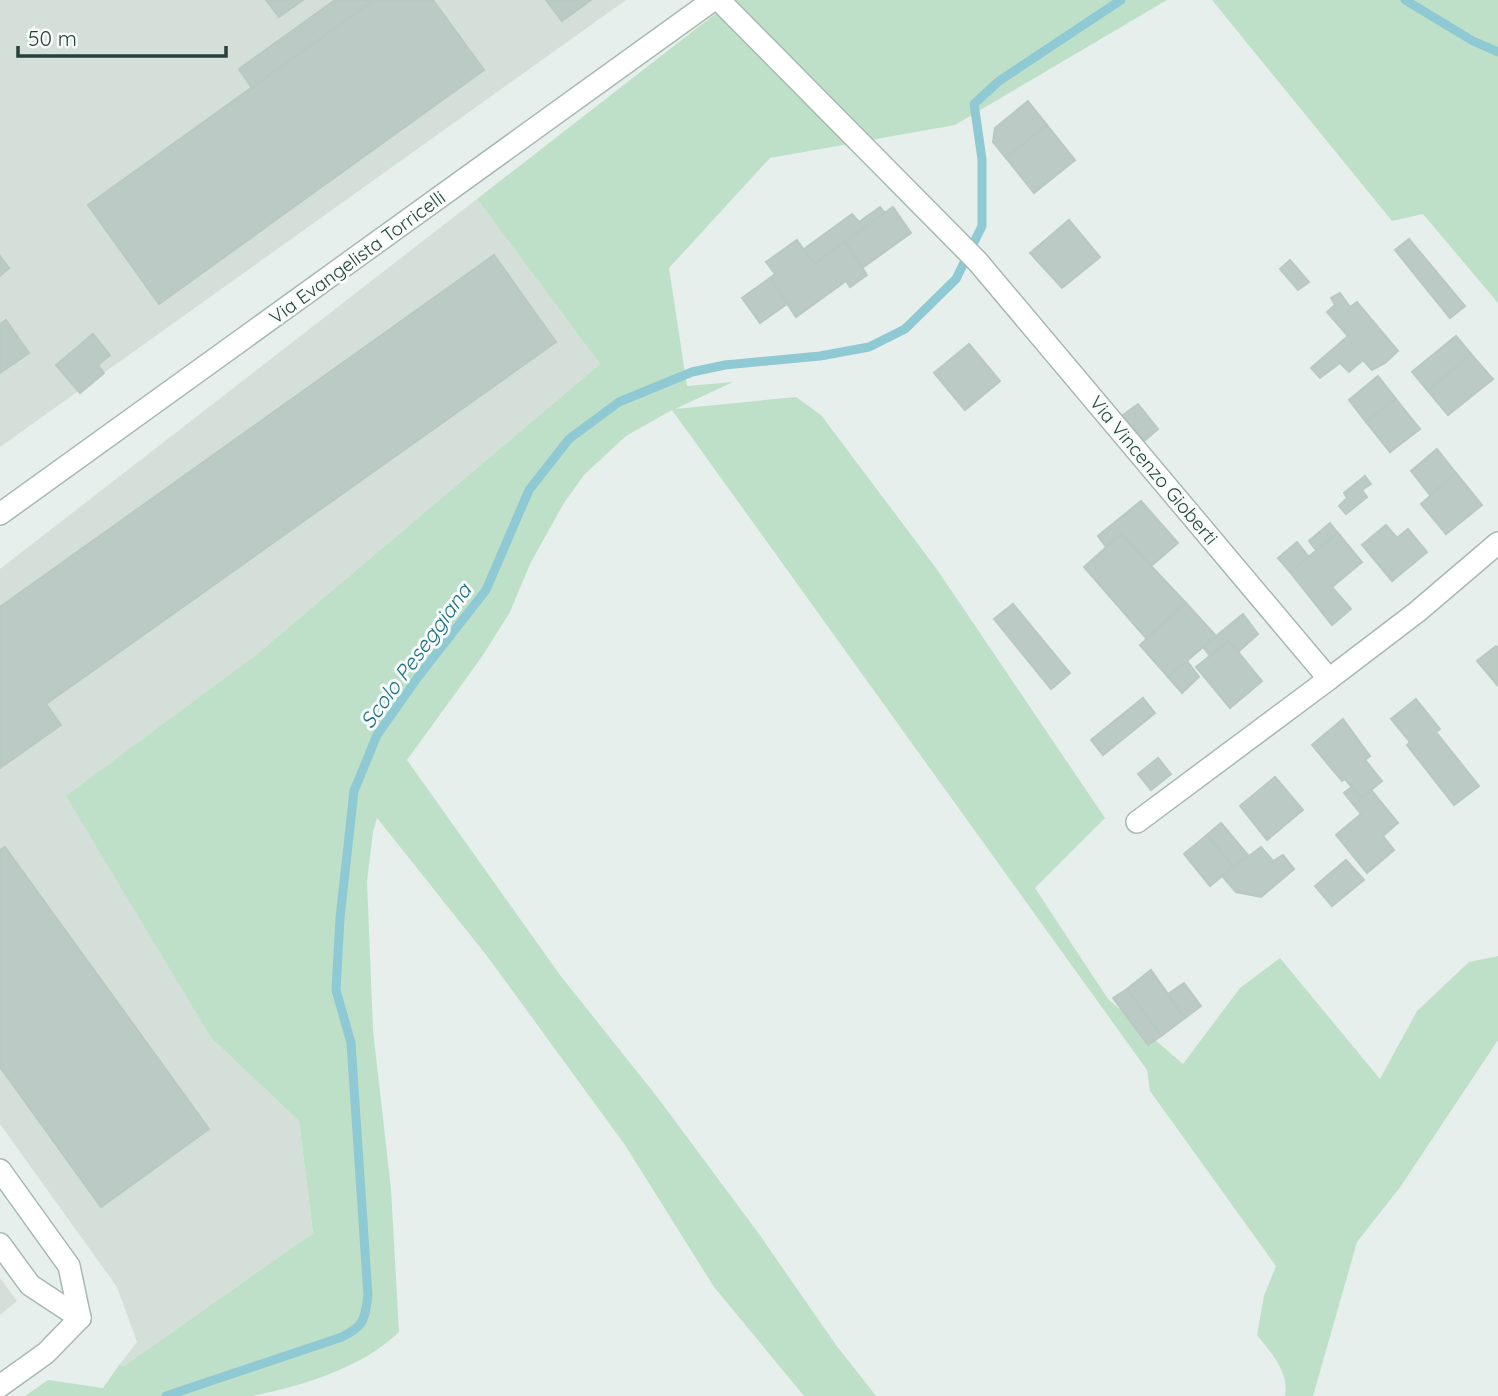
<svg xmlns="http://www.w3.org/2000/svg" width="1498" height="1396" font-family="Quicksand,sans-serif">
<rect width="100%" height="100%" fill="#e6efeb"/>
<g fill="#d4dfda">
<path d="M0 0H626L0 447Z"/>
<path d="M477 199 600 364 257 654 67 796 211 1038 299 1121 313 1233 124 1366 119 1365 137 1342 117 1287 0 1124V569Z"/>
<path d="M0 1278 17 1301 0 1315Z"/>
</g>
<g fill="#bfe0c8">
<path d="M733 0H1167L955 125 770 158 669 268 687 386 733 382 675 409 796 397 821 415 936 568 1105 818 1035 888 1108 999 1183 1064 1240 988 1280 958 1380 1079 1417 1011 1469 962 1498 956V1040L1401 1186 1357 1242 1313 1396H1285C1290 1373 1270 1351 1257 1335L1264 1296 1276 1266 1150 1091 1147 1070 672 410 626 436 584 475 564 503 530 564 510 612 481 658 407 760 560 975 658 1098 759 1234 836 1345 876 1396H804L714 1287 625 1145 487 956 377 818 373 832 367 881 373 1030 391 1189 399 1332C362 1368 302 1386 252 1396H25L48 1380 103 1388 119 1365 124 1366 313 1233 299 1121 211 1038 66 796 257 654 600 364 477 199Z"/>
<path d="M1212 0H1498V303L1423 214 1392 221Z"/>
</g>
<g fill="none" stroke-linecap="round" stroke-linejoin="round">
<g stroke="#8ec9d4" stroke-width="9">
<path d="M1405 0 1473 41 1498 52"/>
<path d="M166 1396 342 1337C365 1325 364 1321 368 1296L351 1043 336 990 340 918 354 791 377 735 418 677 486 590 529 490 569 439 619 402 692 372 725 365 820 356 869 347 905 329 956 279 982 226V159L974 104 999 81 1121 0"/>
</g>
</g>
<g fill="#bbcac4" stroke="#b8c9c2" stroke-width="2">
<path d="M266 0H303L279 17Z"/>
<path d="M335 0H374L252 88 239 69Z"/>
<path d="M374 0H433L484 70 159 304 88 205Z"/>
<path d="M546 0H591L562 21Z"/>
<path d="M1028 101 1047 125 1006 158 993 142 995 128Z"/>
<path d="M1047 125 1075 160 1034 193 1006 158Z"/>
<path d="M880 207 885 213 814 264 804 249 852 214 859 222Z"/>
<path d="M893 207 911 233 862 268 845 242Z"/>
<path d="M1069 220 1100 257 1062 288 1030 253Z"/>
<path d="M1409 239 1465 306 1450 318 1395 250Z"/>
<path d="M797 240 814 264 845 242 867 275 850 287 846 281 796 317 770 278 775 274 766 262Z"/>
<path d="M494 255 556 342 46 704 61 725 0 768V607Z"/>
<path d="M0 256 9 268 0 276Z"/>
<path d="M1290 260 1309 282 1298 290 1280 269Z"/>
<path d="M770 278 787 304 760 323 742 298Z"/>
<path d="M1340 293 1350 307 1357 302 1398 351 1385 363 1372 370 1363 360 1349 372 1340 363 1320 378 1311 368 1348 336 1327 312 1335 305 1331 298Z"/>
<path d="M6 320 29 353 0 373V324Z"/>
<path d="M93 334 110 355 98 365 104 373 80 393 56 365Z"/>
<path d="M1456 336 1471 354 1428 391 1412 372Z"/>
<path d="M969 344 1000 381 965 410 934 373Z"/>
<path d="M1471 354 1493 379 1448 415 1428 391Z"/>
<path d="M1378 376 1396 399 1366 422 1349 400Z"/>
<path d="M1396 399 1420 429 1390 452 1366 422Z"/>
<path d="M1138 404 1158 429 1144 441 1123 415Z"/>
<path d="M1437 449 1456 473 1430 495 1411 471Z"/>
<path d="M1456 473 1482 505 1446 534 1421 504Z"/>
<path d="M1365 476 1371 484 1362 490 1367 497 1346 514 1339 506 1347 498 1344 493Z"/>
<path d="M1141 501 1178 543 1151 566 1121 534 1106 547 1098 536Z"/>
<path d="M1330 523 1338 533 1316 550 1309 541Z"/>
<path d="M1386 525 1397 538 1408 529 1427 552 1392 581 1362 545Z"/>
<path d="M1338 533 1362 562 1332 587 1351 609 1332 625 1290 572Z"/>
<path d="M1121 534 1186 603 1146 638 1084 567Z"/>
<path d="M1297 542 1309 557 1290 572 1278 558Z"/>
<path d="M1186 603 1216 636 1168 677 1140 645Z"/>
<path d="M1013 604 1070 673 1051 689 994 619Z"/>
<path d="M1243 614 1258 634 1238 652 1229 641 1210 656 1203 647Z"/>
<path d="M1229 641 1262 681 1230 708 1196 667Z"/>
<path d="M1496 646 1498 648V686L1477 661Z"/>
<path d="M1187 661 1199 677 1182 693 1168 677Z"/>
<path d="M1143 698 1155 713 1103 755 1091 740Z"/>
<path d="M1416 699 1440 729 1436 732 1479 786 1454 805 1407 745 1410 742 1391 719Z"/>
<path d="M1343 719 1370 756 1365 760 1382 781 1361 798 1345 779 1342 781 1312 745Z"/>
<path d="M1158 758 1171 774 1151 790 1138 774Z"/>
<path d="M1275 777 1303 810 1267 840 1240 806Z"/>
<path d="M1352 787 1361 798 1371 790 1398 823 1383 836 1394 850 1367 873 1336 835 1361 814 1344 793Z"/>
<path d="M1221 823 1248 855 1233 867 1207 835Z"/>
<path d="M1207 835 1233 867 1210 886 1184 854Z"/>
<path d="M5 847 209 1129 101 1207 0 1067V850Z"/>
<path d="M1261 847 1273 861 1283 855 1294 869 1261 897 1236 892 1222 876Z"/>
<path d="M1346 860 1364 880 1332 906 1315 886Z"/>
<path d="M1151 970 1185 1018 1161 1036 1127 989Z"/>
<path d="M1184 983 1201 1006 1185 1018 1168 994Z"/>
<path d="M1127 989 1161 1036 1148 1045 1113 998Z"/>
</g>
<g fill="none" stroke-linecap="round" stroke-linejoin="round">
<defs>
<g id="minor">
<path d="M719 0 978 262 1329 679 1417 612 1498 543"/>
<path d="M0 514 713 0"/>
<path d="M1137 822 1329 679"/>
<path d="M0 1170 69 1266 80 1318"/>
<path d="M0 1244 30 1285 80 1318"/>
<path d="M0 1386 46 1353 80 1318"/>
</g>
</defs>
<use href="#minor" stroke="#a8b8b2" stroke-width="24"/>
<use href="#minor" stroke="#fff" stroke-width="21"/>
</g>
<g text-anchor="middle" stroke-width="6" stroke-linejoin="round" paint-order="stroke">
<g font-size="19" fill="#24423a" stroke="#f7fbf9">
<text transform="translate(357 257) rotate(-36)" y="7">Via Evangelista Torricelli</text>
<text transform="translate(1154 470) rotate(50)" y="7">Via Vincenzo Gioberti</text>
</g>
<g font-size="21" font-style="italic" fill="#1c6f80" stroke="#f7fbf9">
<text transform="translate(416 656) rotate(-54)" y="7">Scolo Peseggiana</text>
</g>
</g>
<path d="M18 46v10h208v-10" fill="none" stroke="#24423a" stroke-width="3.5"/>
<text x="28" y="46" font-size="21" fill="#24423a" stroke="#f7fbf9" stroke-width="5" paint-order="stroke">50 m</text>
</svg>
